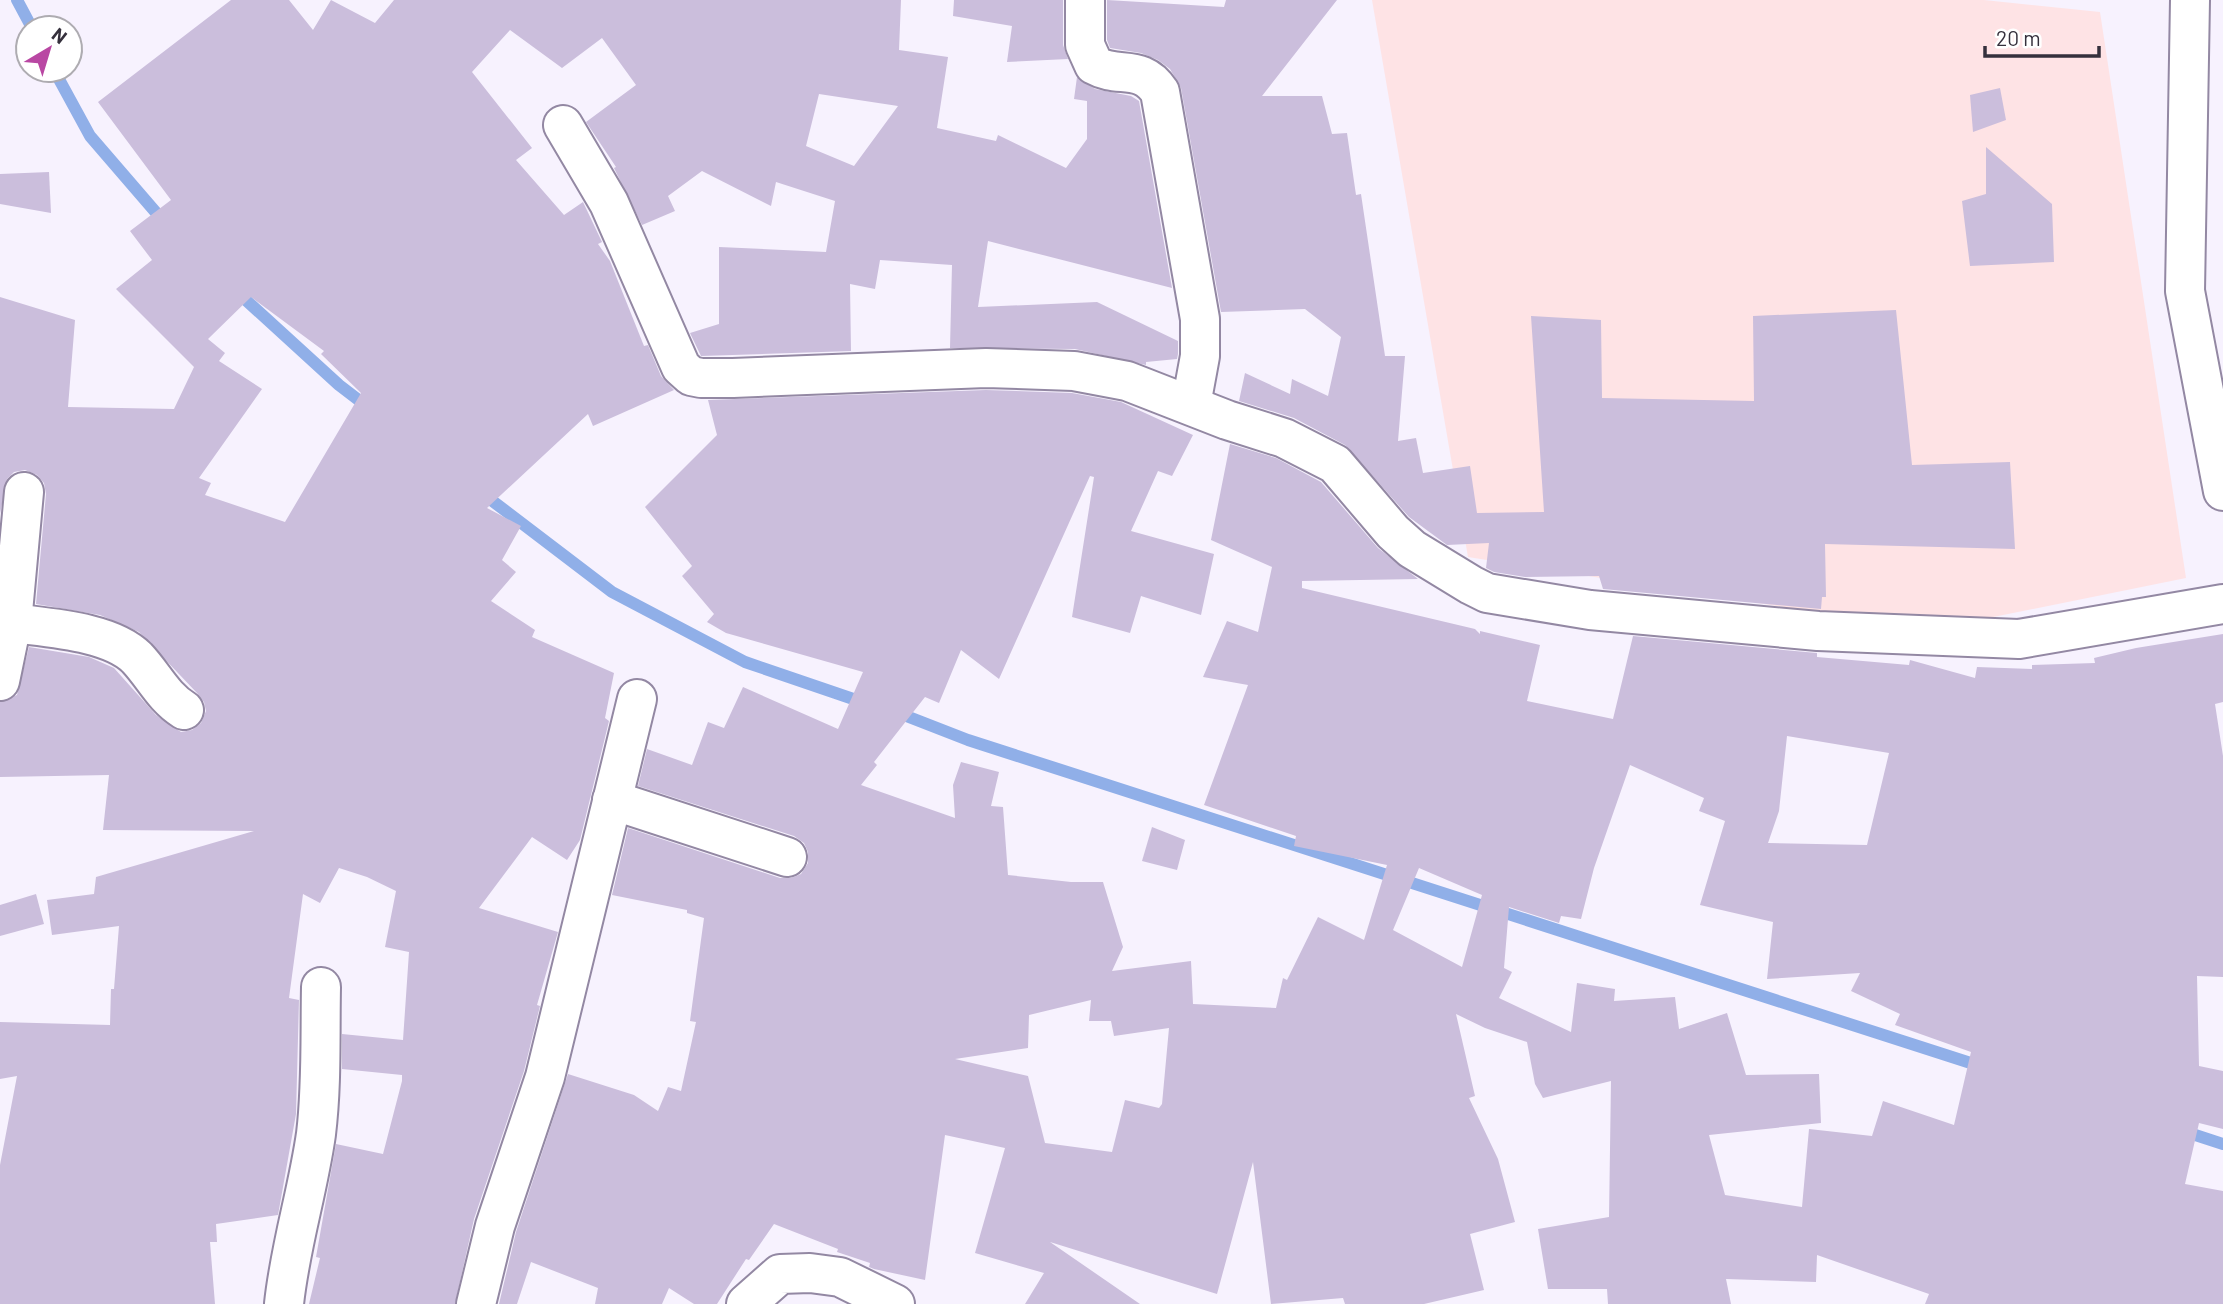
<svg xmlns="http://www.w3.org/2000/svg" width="2223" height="1304" font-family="Barlow,sans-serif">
<rect width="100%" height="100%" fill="#f7f2fe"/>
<path fill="#fee3e5" d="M1372 0H1984L2100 12 2186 578 1929 630 1468 557Z"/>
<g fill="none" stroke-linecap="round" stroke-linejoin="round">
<g stroke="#90afe8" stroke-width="12">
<path d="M17 0 32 28"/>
<path d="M54 70 90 136 165 223"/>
<path d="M236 291 339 385 369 408"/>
<path d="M482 493 612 592 745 662 865 703"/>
<path d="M896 712 968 740 1983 1067"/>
<path d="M2180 1130 2223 1144"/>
</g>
</g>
<g fill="#cbbedc" fill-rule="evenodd">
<path d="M231 0H289L313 30 331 0 375 23 394 0H901L899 50 948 57 937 128 996 141 998 135 1066 168 1087 139V101L1074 99 1077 77 1095 89 1131 96 1139 101 1172 288 988 241 978 307 1097 302 1178 341V354L1177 359 1146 362V365L1075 349 950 348 952 265 880 260 875 289 850 284 851 351 701 356 690 333 719 324V247L826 252 835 201 776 182 771 206 702 171 668 196 675 211 642 225 614 168 616 167 586 122 636 85 602 38 562 68 510 30 472 72 532 148 516 160 564 215 583 202 602 242 598 244 610 261 644 346 648 345 661 376 674 390 593 426 588 414 487 508 521 526 502 560 516 572 491 601 535 630 532 637 614 673 605 718 609 721 580 840 567 860 532 837 479 908 558 932 537 1005 540 1006 524 1071 474 1219 455 1304H309L320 1258 316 1257 336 1144 383 1154 402 1081V1075L342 1069V1034L403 1040 409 952 385 947 396 891 367 877 339 868 320 903 303 894 289 998 299 1000 296 1114 278 1215 216 1224 217 1242H210L215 1304H0V1165L17 1076 0 1079V1022L110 1025 111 989H114L119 926 52 935 47 900 94 894 96 877 254 831 103 830 109 775 0 777V702L17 695 29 647 89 657 114 668 156 715 181 732 192 730 201 723 206 711 204 702 197 693 139 632 100 615 36 604 46 494 44 483 37 475 25 470 14 472 7 479 0 514V297L75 320 68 407 174 409 194 367 116 289 152 260 130 231 171 200 98 102ZM819 94 898 106 854 166 806 146ZM251 297 324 351 321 354 361 393 285 522 205 495 211 483 199 478 262 389 219 361 225 353 208 339Z"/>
<path d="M954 0H1063V45L1068 59 1007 62 1012 26 953 16Z"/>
<path d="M1107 0 1224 7 1226 0H1337L1262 96H1322L1332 134 1347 133 1356 195 1361 194 1385 356H1405L1398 441 1416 438 1423 473 1470 466 1477 513 1544 512 1531 316 1601 320 1602 398 1754 401 1753 316 1896 310 1912 465 2010 462 2015 549 1825 544 1826 597H1822L1821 609 1603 589 1599 576 1525 577 1494 572 1486 568 1489 543 1447 545 1409 517 1345 445 1294 418 1239 401 1245 373 1290 394 1292 379 1328 396 1341 337 1305 309 1221 312 1181 88 1170 69 1158 60 1141 53 1110 48 1107 40Z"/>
<path d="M2000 88 2006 120 1973 132 1970 95Z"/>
<path d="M1986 147 2052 204 2054 262 1970 266 1962 201 1986 194Z"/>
<path d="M49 172 51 213 0 204V174Z"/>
<path d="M986 390 1072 393 1121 402 1193 435 1172 476 1158 471 1131 531 1214 554 1201 615 1141 596 1130 633 1072 617 1094 477 1090 476 999 679 961 650 939 703 925 697 874 762 877 765 861 785 955 818 953 785 961 762 999 772 991 806 1003 807 1008 875 1071 882H1103L1123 947 1112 971 1191 961 1193 1004 1276 1008 1283 978 1287 980 1318 917 1364 940 1387 865 1294 846 1296 836 1204 805 1248 685 1203 677 1227 621 1258 632 1272 567 1211 540 1230 444 1276 458 1321 482 1378 548 1418 579 1302 581V588L1475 629 1480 634V631L1540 645 1527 701 1613 719 1633 636 1817 653V657L1909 665 1910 660 1975 678 1977 667 2032 669V665L2095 663 2094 658 2136 648 2223 634V702L2215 704 2223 756V977L2197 976 2199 1066 2223 1071V1129L2199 1123 2185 1184 2223 1191V1304H1925L1929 1294 1817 1255 1816 1282 1726 1279 1731 1304H1608L1607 1289H1548L1538 1229 1609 1217 1611 1081 1543 1098 1535 1084 1527 1042 1485 1028 1456 1014 1475 1096 1469 1098 1498 1159 1515 1222 1470 1234 1484 1290 1424 1304H1345L1343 1298 1271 1304 1253 1162 1217 1294 1050 1242 1140 1304H1025L1044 1273 975 1253 1005 1148 945 1135 925 1280 874 1269 869 1267 870 1263 837 1252 838 1249 774 1224 749 1260 746 1259 717 1304H694L669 1288 662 1304H595L598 1288 531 1262 517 1304H499L516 1232 568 1074 634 1095 658 1111 668 1087 681 1091 696 1022 690 1021 704 918 687 913V910L612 895 628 828 780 878H791L801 874 808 863V852L804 843 794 836 638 786 647 749 692 765 708 722 724 728 743 687 838 729 863 672 726 633 707 622 714 614 682 576 692 566 645 507 717 435 708 400ZM1787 736 1889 753 1867 845 1768 843 1779 811ZM1630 765 1704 798 1699 811 1725 821 1700 905 1773 922 1767 979 1860 973 1851 991 1900 1014 1895 1025 1971 1052 1954 1125 1883 1101 1872 1136 1809 1129 1802 1207 1725 1195 1709 1135 1821 1123 1819 1074 1746 1075 1727 1013 1679 1029 1675 997 1614 1001 1615 989 1577 983 1571 1032 1499 998 1512 972 1504 968 1509 907 1559 923 1561 916 1581 919 1594 868ZM1419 868 1482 895 1462 967 1393 930ZM1091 1000 1089 1021H1111L1114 1036 1169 1028 1162 1104 1159 1108 1125 1100 1112 1152 1045 1143 1028 1076 955 1059 1028 1048 1029 1015Z"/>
<path d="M1152 827 1185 840 1177 870 1142 861Z"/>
<path d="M36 894 44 924 0 936V905Z"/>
</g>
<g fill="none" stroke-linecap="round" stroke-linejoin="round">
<defs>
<g id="minor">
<path d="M1085 0V45L1094 65C1119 79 1141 63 1160 92L1200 319V356L1191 405"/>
<path d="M2190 0 2185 291 2223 491"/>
<path d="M563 125 609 203 681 367 691 376 701 378H733L986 368 1074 371 1127 381 1227 420 1284 438 1335 464 1393 532 1412 549 1471 585 1487 593 1590 610 1818 631 2019 639 2223 604"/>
<path d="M12 623C48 628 110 631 137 658 154 676 163 697 184 710"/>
<path d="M0 681 12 623 24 492"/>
<path d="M612 800 787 857"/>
<path d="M284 1304C290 1246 308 1191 316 1134 322 1085 320 1036 321 987"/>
<path d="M476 1304 495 1226 545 1077 637 699"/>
<path d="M746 1304 780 1274 810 1273 840 1277 895 1304"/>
</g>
</defs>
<use href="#minor" stroke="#9388a3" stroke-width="42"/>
<use href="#minor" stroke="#fff" stroke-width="38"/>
</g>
<g transform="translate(49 49) rotate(38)"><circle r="33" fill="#ffffff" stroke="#aeacb1" stroke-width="2"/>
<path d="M0-5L12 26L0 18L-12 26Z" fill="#b947a3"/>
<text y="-10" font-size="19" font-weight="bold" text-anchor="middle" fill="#35303c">N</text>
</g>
<path d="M1985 46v10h114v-10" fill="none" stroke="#35303c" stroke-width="3.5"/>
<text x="1996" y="46" font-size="21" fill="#35303c" stroke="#ffffff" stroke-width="5" paint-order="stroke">20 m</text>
</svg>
